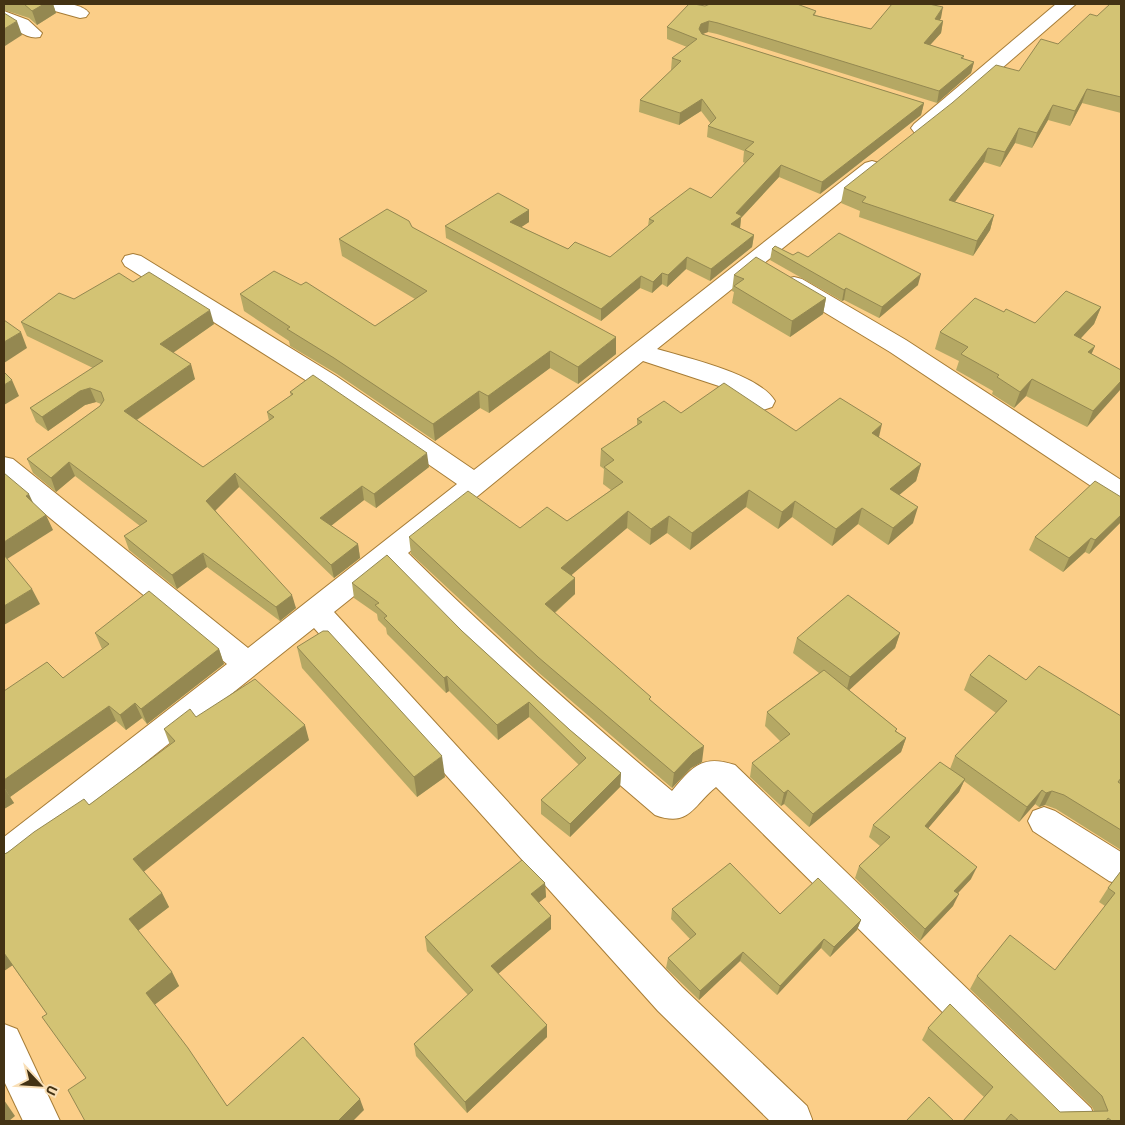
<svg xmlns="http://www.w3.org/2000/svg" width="1125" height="1125" font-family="'Titillium Web',sans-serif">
<rect width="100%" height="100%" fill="#fbce88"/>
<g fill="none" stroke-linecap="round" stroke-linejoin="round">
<defs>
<g id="minor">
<path d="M41 4C54 3 80 1 89 13L86 17 80 18 44 8Z"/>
<path d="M1056 4H1076L928 132 921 134 914 132 911 128 914 124Z"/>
<path d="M4 11 28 20 42 33 40 37C26 40 16 28 4 23Z"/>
<path d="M872 161 879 163 882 167 879 171 657 349C687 358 759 374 775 401L772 407 763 410 754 407 725 388 643 361 408 553C493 637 580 714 672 791 692 767 702 754 735 765L1091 1108 1096 1121H1052L716 787C693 805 690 828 655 815L571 743 465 645 389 568 334 612 542 839 682 987 807 1106 812 1119V1121H770L658 1011 314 628 15 866 4 871V837L227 664 4 480V457L13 459 248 648 457 484 318 388 125 266 122 261 125 256 133 254 141 256 336 376 474 470 865 163Z"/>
<path d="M794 277 802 279 906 340 1121 480V503L1112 500 890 352 786 289 783 284 786 279Z"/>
<path d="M1044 807 1055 811 1121 852V885L1109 881 1033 831 1028 821 1033 811Z"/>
</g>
<path id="tertiary" d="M4 1024 17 1029 60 1121H23L4 1081Z"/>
</defs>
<use href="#minor" stroke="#a67c36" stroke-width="2"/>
<use href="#tertiary" stroke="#a67c36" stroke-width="2"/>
<use href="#minor" fill="#fff" fill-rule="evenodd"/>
<use href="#tertiary" fill="#fff" fill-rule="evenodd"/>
</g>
<g fill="#b5a864">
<path d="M4 4H53L56 13 37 25 29 18 4 10Z"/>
<path d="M1121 4V113L1082 103 1070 126 1048 120 1032 148 1015 143 1000 167 984 162 955 202 994 215 990 230 973 256 859 217 860 211 841 203 844 188 1019 71 1058 44 1097 16Z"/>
<path d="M705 6 816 11 815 15 871 29 941 18 939 20 943 21 941 33 930 45 964 56 963 59 974 62 971 73 937 103 717 34 708 32 702 34 924 103 921 115 820 194 779 177 741 218 740 228H739L754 235 752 247 710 281 686 269 667 287 662 284 652 293 640 288 601 321 446 238 445 226 529 210V222L521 227 568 249 610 257 648 226 649 219 711 198 745 163 743 162 744 151 707 137 708 126 711 124 701 111 679 125 639 112 640 100 672 70H671L672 58 687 47 667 39V27Z"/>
<path d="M412 227 616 354 578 384 550 368 489 413 480 408 435 441 337 374 290 346 289 341 244 311 240 294 375 326 415 299 342 256 339 239Z"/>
<path d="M772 249 793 255 808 257 918 285 879 318 844 300 842 301 770 260Z"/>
<path d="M734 275 826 298 823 314 790 337 732 303 734 292 732 291Z"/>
<path d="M133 282 214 324 173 353 195 379 137 420 203 467 269 421 267 412 291 396 290 392 429 467 376 508 364 500 331 526 358 544 360 558 334 578 239 487 215 510 296 608 280 621 207 567 177 589 129 550 124 536 140 526 75 476 56 492 33 473 27 459 100 406 101 404 96 402 85 405 48 431 36 422 30 408 93 368 27 336 21 322 74 299Z"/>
<path d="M1101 307 1094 324 1080 339 1095 346 1091 354 1121 370 1087 427 1026 396 1014 408 992 394 993 391 956 370 959 361 935 349 940 332 1004 312 1035 323Z"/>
<path d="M681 413 796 431 879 437 921 464 916 481 899 495 913 523 888 545 858 524 832 546 792 517 778 529 746 507 690 550 667 533 650 545 627 528 571 575 575 594 555 613 650 700 702 762 691 768 672 788 539 673 411 554 409 537 520 528 567 521 611 490 603 484 604 469 600 466 601 449 637 425V419Z"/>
<path d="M1121 497V522L1089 554 1085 552 1063 572 1029 550 1035 537Z"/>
<path d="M352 583 462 631 570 730 621 773 620 787 570 837 541 814V800L579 765 529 717 498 740 449 691 446 693 387 634 386 628 378 620 377 614 354 598Z"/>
<path d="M95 633 219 649 224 664 147 724 142 718 126 730 116 721 10 797 14 803 4 809V691L63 678 102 649Z"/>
<path d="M900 633 895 648 849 690 897 729 896 731 906 738 901 752 809 827 784 804 781 806 750 777 752 763 781 742 765 726 767 712 819 673 793 653 797 638Z"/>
<path d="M297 647 445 777 417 797 302 668Z"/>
<path d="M970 675 1026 680 1121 716V781L1120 783 1121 784V850L1056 809 1045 805 1039 807 1035 804 1019 822 964 781 959 792 928 828 971 879 957 893 953 906 920 941 855 878 859 866 880 846 869 837 873 825 950 769 955 756 996 713 964 690Z"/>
<path d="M196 717 309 740 143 871 162 893 169 907 138 931 172 972 179 986 154 1005 227 1106 364 1110 85 1121 86 1078 47 1014 12 965 4 971V854L89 805 170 745 164 729Z"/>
<path d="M1121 871V1121H963L984 1097 922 1040 928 1028 1060 1112 1094 1111 1092 1107 970 989 977 976 1055 970 1105 906 1099 902 1108 888Z"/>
<path d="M545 883 546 897 539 902 551 929 498 974 547 1037 467 1113 416 1056 414 1044 468 995 427 951 425 937Z"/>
<path d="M672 909 780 914 861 920 857 930 830 957 821 948 777 995 740 961 699 1000 666 968 668 958 690 939 671 919Z"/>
</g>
<g fill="#948851">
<path d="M44 4H53L56 13 37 25 32 11Z"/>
<path d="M943 7 941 18 933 31 935 19Z"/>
<path d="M17 21 22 35 5 46 4 41V29Z"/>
<path d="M709 21 708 32 700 35 699 29 701 24Z"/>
<path d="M943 21 941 33 921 55 924 43Z"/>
<path d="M974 62 971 73 937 103 939 91Z"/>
<path d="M1087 89 1082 103 1070 126 1075 111Z"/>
<path d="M702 99 701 111 679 125 680 113Z"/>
<path d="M924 103 921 115 820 194 822 182Z"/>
<path d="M1053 105 1048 120 1032 148 1037 133Z"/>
<path d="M1019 128 1015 143 1000 167 1005 152Z"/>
<path d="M988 148 984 162 945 215 949 200Z"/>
<path d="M781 165 779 177 741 218 740 228 730 236 731 224 736 213Z"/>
<path d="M529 210V222L511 234 510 222Z"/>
<path d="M994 215 990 230 973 256 977 241Z"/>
<path d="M754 235 752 247 710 281 711 269Z"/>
<path d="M687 257 686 269 667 287 668 275Z"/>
<path d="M662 273V284L652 293 653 282Z"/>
<path d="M921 274 918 285 879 318 882 307Z"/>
<path d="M641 276 640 288 601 321V309Z"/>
<path d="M846 288 844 300 842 301 844 290Z"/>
<path d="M826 298 823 314 790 337 792 321Z"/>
<path d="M1101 307 1094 324 1068 352 1074 335Z"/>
<path d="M210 310 214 324 164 359 160 344Z"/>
<path d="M21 332 27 348 4 363V342Z"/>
<path d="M616 337V354L578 384V367Z"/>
<path d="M1095 346 1088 362V352Z"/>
<path d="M550 351V368L489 413 488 396Z"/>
<path d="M191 364 195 379 129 425 124 411Z"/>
<path d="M1032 379 1026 396 1014 408 1020 392Z"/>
<path d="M12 380 19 396 4 405V385Z"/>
<path d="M1121 381V389L1087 427 1093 411Z"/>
<path d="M90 388 96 402 85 405 48 431 42 417 80 391Z"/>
<path d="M479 391 480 408 435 441 433 424Z"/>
<path d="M882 424 878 441 872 433Z"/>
<path d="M427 453 429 467 376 508 374 494Z"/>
<path d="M69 462 75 476 56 492 51 478Z"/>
<path d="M921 464 916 481 886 506 890 489Z"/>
<path d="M235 473 239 487 211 515 206 501Z"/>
<path d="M362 486 364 500 323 532 320 518Z"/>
<path d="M749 490 746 507 690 550 692 533Z"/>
<path d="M29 494 36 509 26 496Z"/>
<path d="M795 501 792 517 778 529 782 512Z"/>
<path d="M918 507 913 523 888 545 893 528Z"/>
<path d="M862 508 858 524 832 546 836 529Z"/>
<path d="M628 511 627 528 561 584V568Z"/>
<path d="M46 515 53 530 4 561V542Z"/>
<path d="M1121 515V522L1089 554 1095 540Z"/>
<path d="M669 516 667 533 650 545 651 529Z"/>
<path d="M1091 538 1085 552 1063 572 1069 558Z"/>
<path d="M358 544 360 558 334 578 331 565Z"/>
<path d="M203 553 207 567 177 589 172 575Z"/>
<path d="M575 578V594L545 621V604Z"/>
<path d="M32 589 40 604 4 625V606Z"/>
<path d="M292 595 296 608 280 621 276 607Z"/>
<path d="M900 633 895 648 846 693 850 677Z"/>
<path d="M219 649 224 664 147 724 141 709Z"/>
<path d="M447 676 449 691 446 693 444 678Z"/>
<path d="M529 702V717L498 740 497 725Z"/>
<path d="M135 703 142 718 126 730 120 715Z"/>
<path d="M109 706 116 721 10 797 4 787V780Z"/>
<path d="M305 725 309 740 141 874 133 859Z"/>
<path d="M906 738 901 752 809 827 813 814Z"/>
<path d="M704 746 702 762 691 768 672 788 674 773 693 753Z"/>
<path d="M442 756 445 777 417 797 414 777Z"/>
<path d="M621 773 620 787 570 837V824Z"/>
<path d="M965 779 959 792 920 838 925 826Z"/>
<path d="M4 789H5L14 803 4 809Z"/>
<path d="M788 790 784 804 781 806 784 793Z"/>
<path d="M1042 790 1035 804 1019 822 1027 807Z"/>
<path d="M1052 791 1045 805 1039 807 1046 793Z"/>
<path d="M977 867 971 879 949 903 954 891Z"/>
<path d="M545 883 546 897 532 908 531 894Z"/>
<path d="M162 893 169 907 136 932 129 919Z"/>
<path d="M959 894 953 906 920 941 925 929Z"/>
<path d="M551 916V929L492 979 491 966Z"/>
<path d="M861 920 857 930 830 957 834 947Z"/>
<path d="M824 939 821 948 777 995 780 986Z"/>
<path d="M743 952 740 961 699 1000 700 991Z"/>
<path d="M4 953 13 965 4 971Z"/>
<path d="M172 972 179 986 153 1006 146 993Z"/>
<path d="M547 1025V1037L467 1113 465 1102Z"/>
<path d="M360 1099 364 1110 353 1121H338Z"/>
<path d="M4 1100 15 1116 9 1121H4Z"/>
</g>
<g fill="#d3c374" stroke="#948851">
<path d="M24 4H44L32 11Z"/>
<path d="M689 4H694L705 6 710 4H797L816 11 813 15 871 29 892 4H929L943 7 935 19 943 21 924 43 964 56 961 58 974 62 939 91 718 23 709 21 701 24 699 29 702 34 924 103 822 182 781 165 736 213 742 216 731 224 754 235 711 269 687 257 668 275 662 273 653 282 641 276 601 309 445 226 498 193 529 210 510 222 568 249 575 242 610 257 654 221 649 219 690 188 711 198 754 154 745 150 754 142 708 126 716 118 702 99 680 113 640 100 681 61 672 58 697 39 667 27Z"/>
<path d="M1110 4H1121V97L1087 89 1075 111 1053 105 1037 133 1019 128 1005 152 988 148 949 200 994 215 977 241 862 202 866 197 844 188 952 103 996 65 1019 71 1041 39 1058 44 1090 14 1097 16Z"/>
<path d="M4 13 17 21 4 29Z"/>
<path d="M387 209 409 221 412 227 616 337 578 367 550 351 488 396 479 391 433 424 334 358 287 329 290 327 240 294 274 271 301 285 306 282 375 326 427 291 339 239Z"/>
<path d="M839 233 921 274 882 307 846 288 844 290 772 249 775 246 793 255 798 252 808 257Z"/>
<path d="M756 257 826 298 792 321 734 286 744 279 734 275Z"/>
<path d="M149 272 210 310 160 344 191 364 124 411 203 467 274 417 267 412 293 394 290 392 313 375 427 453 374 494 362 486 320 518 358 544 331 565 235 473 206 501 292 595 276 607 203 553 172 575 124 536 147 521 69 462 51 478 27 459 100 406 104 400 101 392 90 388 80 391 42 417 30 408 103 361 21 322 59 293 74 299 119 273 133 282Z"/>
<path d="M1066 291 1101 307 1074 335 1095 346 1088 352 1121 370V381L1093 411 1032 379 1020 392 997 377 999 375 961 354 968 347 940 332 975 298 1004 312 1006 309 1035 323Z"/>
<path d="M4 320 21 332 4 342Z"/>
<path d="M4 372 12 380 4 385Z"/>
<path d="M724 383 796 431 840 398 882 424 872 433 921 464 890 489 918 507 893 528 862 508 836 529 795 501 782 512 749 490 692 533 669 516 651 529 628 511 561 568 575 578 545 604 651 697 649 699 704 746 693 753 674 773 538 657 409 537 468 491 520 528 547 507 567 521 623 482 604 467 614 460 601 449 642 422 637 419 664 401 681 413Z"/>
<path d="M4 473 29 494 26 496 46 515 4 542Z"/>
<path d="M1095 481 1121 497V515L1095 540 1091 538 1069 558 1035 537Z"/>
<path d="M4 555 32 589 4 606Z"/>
<path d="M387 555 462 631 570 730 621 773 570 824 541 800 586 758 529 702 497 725 447 676 444 678 384 618 387 616 375 605 379 603 352 583Z"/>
<path d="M149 591 219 649 141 709 135 703 120 715 109 706 4 780V691L47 662 63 678 109 644 95 633Z"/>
<path d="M848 595 900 633 850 677 797 638Z"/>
<path d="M323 631H328L442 756 414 777 297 647Z"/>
<path d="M989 655 1026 680 1039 666 1121 716V778L1118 782 1121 784V830L1064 795 1052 791 1046 793 1042 790 1027 807 955 756 1007 701 970 675Z"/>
<path d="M824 670 897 729 895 731 906 738 813 814 788 790 784 793 752 763 790 734 767 712Z"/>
<path d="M255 679 305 725 133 859 162 893 129 919 172 972 146 993 188 1048 227 1106 303 1037 360 1099 338 1121H85L68 1090 86 1078 42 1017 47 1014 4 953V854L7 853 34 832 84 799 89 805 175 741 164 729 190 709 196 717Z"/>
<path d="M940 762 965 779 925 826 977 867 954 891 959 894 925 929 859 866 890 837 873 825Z"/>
<path d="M522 860 545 883 531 894 551 916 491 966 547 1025 465 1102 414 1044 473 990 425 937Z"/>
<path d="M730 863 780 914 818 878 861 920 834 947 824 939 780 986 743 952 700 991 668 958 696 934 672 909Z"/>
<path d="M1121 871V1121H1112L1108 1118 1106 1121H1019L1011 1114 1005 1121H963L993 1087 928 1028 950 1004 1060 1112 1108 1111 1102 1096 977 976 1010 935 1055 970 1115 893 1108 888Z"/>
<path d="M929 1097 954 1121H906Z"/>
</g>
<rect width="1125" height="1125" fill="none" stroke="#433214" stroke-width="10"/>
<g transform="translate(40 1085) rotate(115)" stroke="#f9dfb6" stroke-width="4" paint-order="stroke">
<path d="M0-4L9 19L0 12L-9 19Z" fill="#433214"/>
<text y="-8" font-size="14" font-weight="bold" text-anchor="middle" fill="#433214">U</text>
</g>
</svg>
